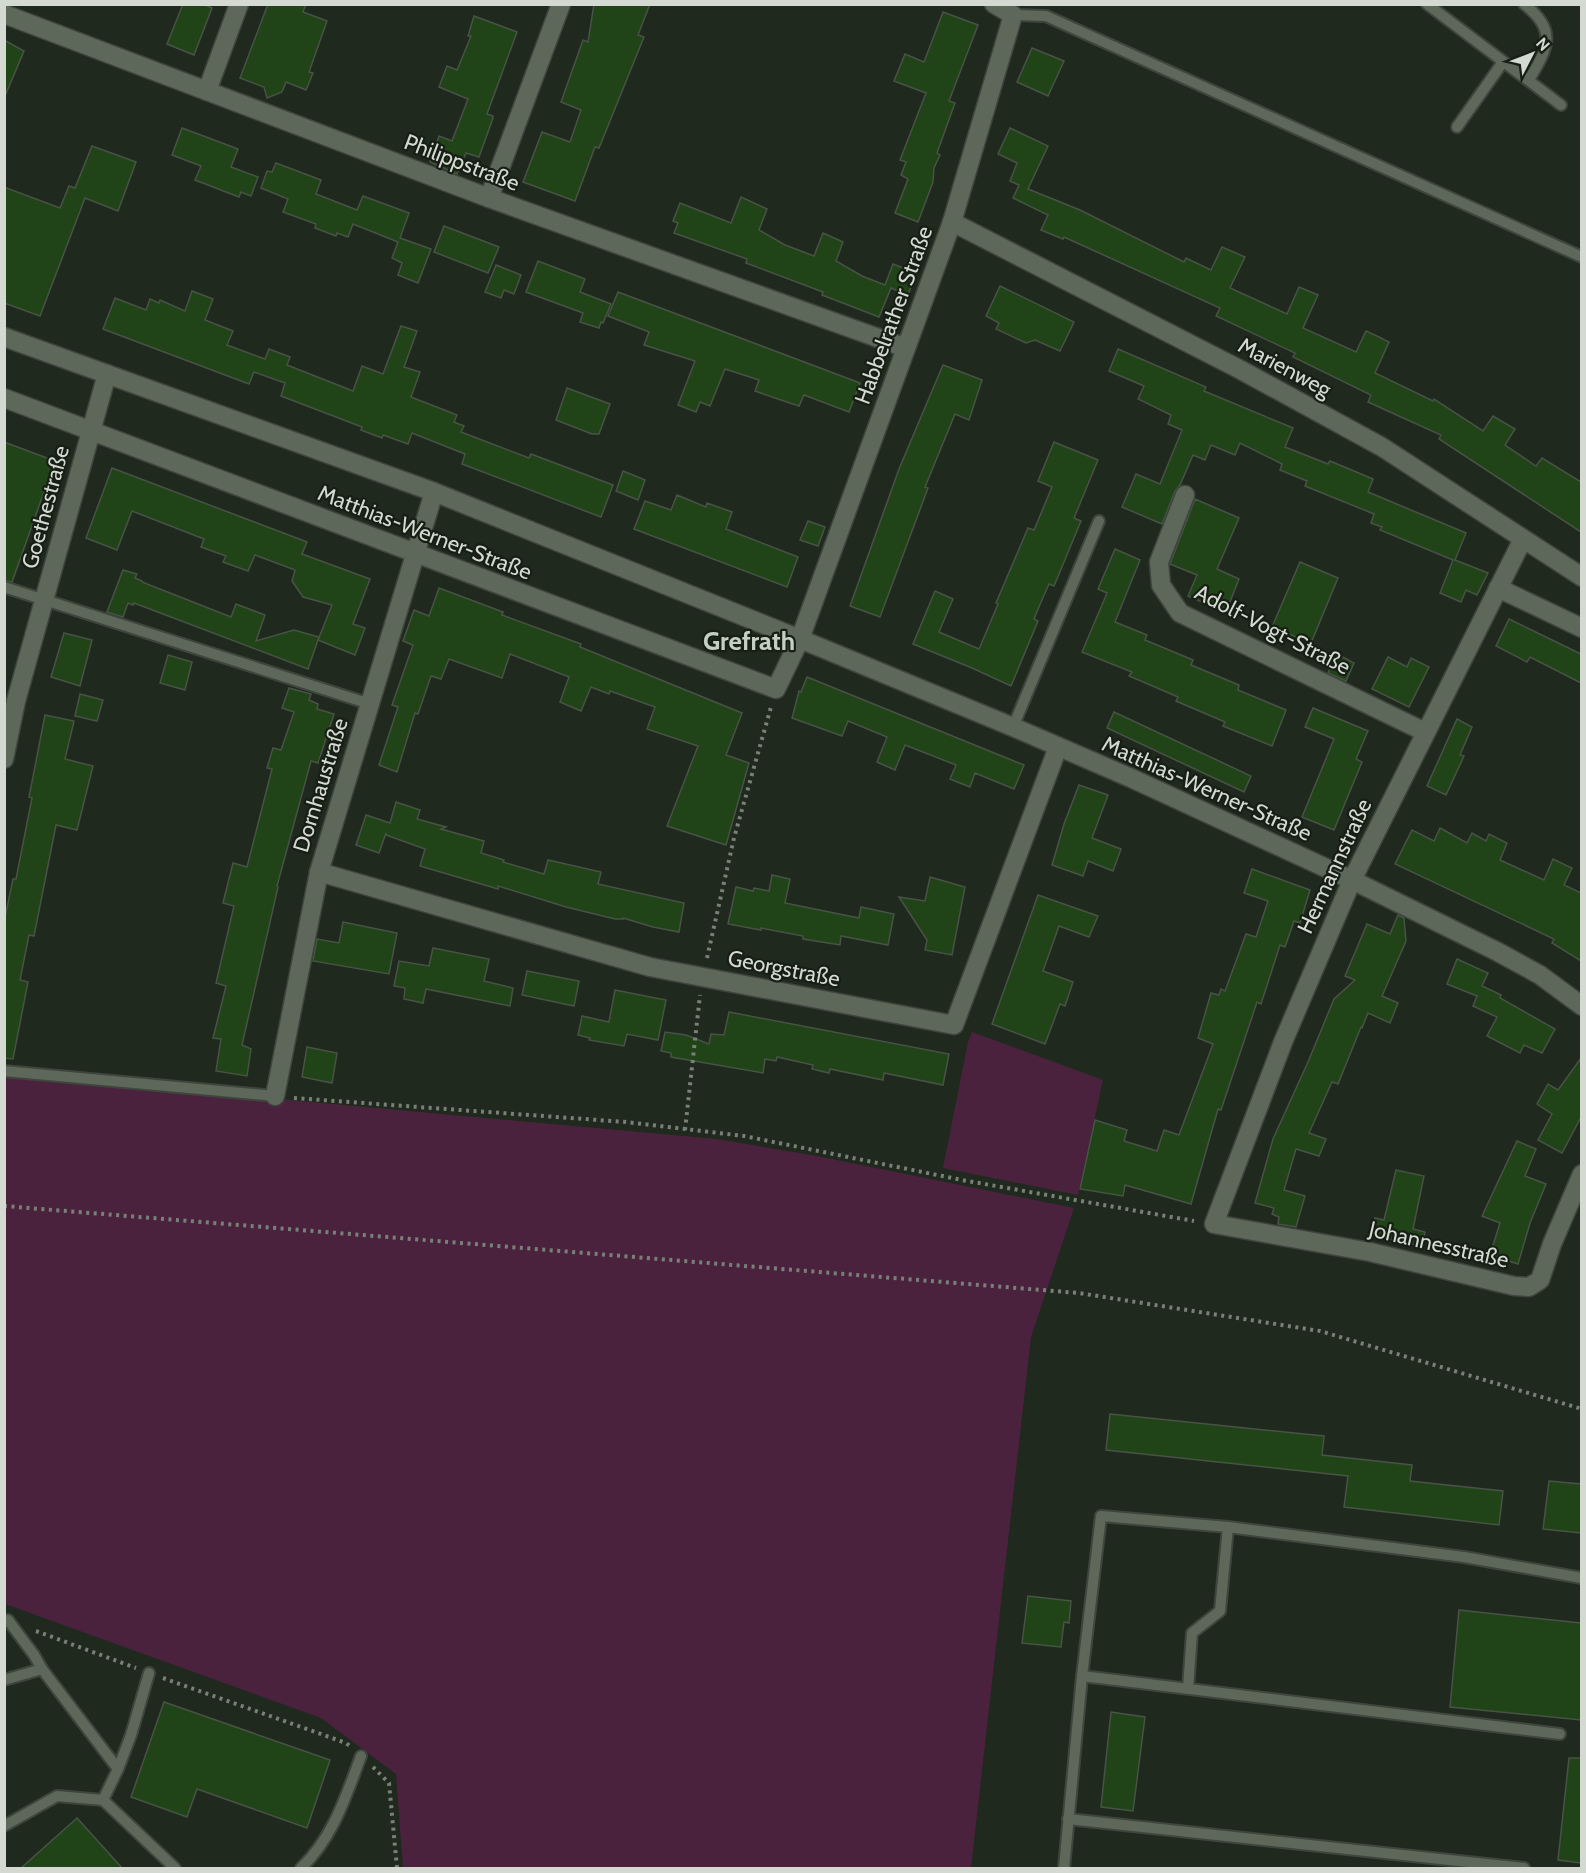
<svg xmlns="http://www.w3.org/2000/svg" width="1586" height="1873" font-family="Cabin,sans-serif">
<rect width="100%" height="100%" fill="#20291e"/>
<g fill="#4a223e">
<path d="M972 1032 1103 1080 1078 1195 943 1168 968 1042Z"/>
<path d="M4 1074 717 1139 817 1156 1074 1208 1031 1337 971 1868H403L396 1774 321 1718 5 1604Z"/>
</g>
<g fill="#204417" stroke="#485246" stroke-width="1.5">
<path d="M183 4H203L212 8 194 55 167 44Z"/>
<path d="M268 4H306L303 12 327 21 309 72 313 73 306 90 286 82 282 92 267 98 264 87 240 78Z"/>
<path d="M594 4H650L638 35 644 37 599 148 595 147 575 201 523 182 542 132 570 142 581 110 561 102 583 40 588 42Z"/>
<path d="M943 12 978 25 949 101 955 103 937 153 940 155 934 168 933 182 918 222 895 213 908 179 901 175 906 162 900 160 926 93 894 81 905 54 924 62Z"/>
<path d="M474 16 517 32 487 114 493 116V118L479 157 466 153 457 174 430 162 439 136 452 141 468 99 439 87 447 66 457 70 471 36H468Z"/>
<path d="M4 40 24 51 5 96H4Z"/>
<path d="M1032 48 1064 61 1048 96 1017 82Z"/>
<path d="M182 128 238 149 231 167 258 177 251 196 241 192 239 197 195 180 201 166 172 155Z"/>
<path d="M1010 128 1048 146 1028 189 1080 210 1184 262 1186 258 1211 270 1222 247 1245 257 1230 288 1287 314 1299 287 1318 295 1303 328 1356 352 1366 331 1379 337 1389 342 1375 373 1433 401 1434 399 1483 431 1493 416 1515 429 1505 445 1536 466 1542 458 1581 482V532L1439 439 1441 435 1368 402 1371 395 1293 357 1295 353 1216 316 1220 308 1064 237 1063 239 1041 230 1048 215 1013 198 1019 185 1010 181 1017 163 998 154Z"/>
<path d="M92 146 136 162 118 211 85 198 40 316 4 303V187L60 208 69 186 75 188Z"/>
<path d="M276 163 321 180 316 194 357 210 363 196 409 213 400 238 431 249 418 283 398 275 402 263 392 258 398 242 353 224 348 237 337 233 336 236 315 228 316 224 283 212 288 199 261 188 267 171 272 172Z"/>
<path d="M741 197 767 209 759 230 785 245 814 256 823 233 843 242 836 261 862 276 885 285 893 264 916 273 908 295 891 288 879 317 822 295 823 292 746 263 747 259 674 233 678 223 673 221 680 203 731 223Z"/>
<path d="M444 226 499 247 488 273 434 252Z"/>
<path d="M538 261 585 279 580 292 611 304 603 323 601 322 599 328 580 322 583 313 526 292Z"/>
<path d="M496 265 521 275 514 294 504 290 501 298 485 292Z"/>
<path d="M1000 286 1074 322 1060 351 1035 340 1026 343 996 329 999 323 986 316Z"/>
<path d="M192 291 213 299 205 320 233 331 227 345 265 359 269 349 290 357 287 365 353 391 362 366 383 374 401 326 417 331 404 367 420 372 411 397 457 415 454 422 464 426 461 432 529 458 531 454 613 485 601 517 462 464 465 454 412 433 408 444 383 435 382 438 361 430 362 427 281 396 285 383 254 372 249 384 103 329 115 298 146 310 150 299 159 303 160 300 185 311Z"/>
<path d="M618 292 860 383 849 412 804 395 799 406 775 398 755 391 759 380 725 369 710 406 700 402 696 412 678 405 695 361 644 345 649 332 608 316Z"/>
<path d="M1118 349 1206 387 1204 391 1293 428 1285 447 1328 464 1330 461 1373 479 1368 492 1466 533 1455 560 1488 573 1477 595 1466 590 1461 602 1440 593 1453 560 1380 530 1382 527 1371 523 1374 514 1305 486 1307 481 1280 470 1282 464 1240 443 1235 455 1211 445 1205 460 1193 455 1180 485 1175 491 1162 524 1122 507 1136 474 1160 484 1182 430 1168 424 1171 415 1138 399 1144 386 1109 371Z"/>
<path d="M943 365 982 380 969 420 955 414 925 487 928 488 880 617 850 606 899 469Z"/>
<path d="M567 388 610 404 599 434H592L556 420Z"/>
<path d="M4 442 55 461 12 582 4 580Z"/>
<path d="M1054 442 1098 460 1074 518 1081 521 1054 586 1049 584 1041 602 1034 619 1038 621 1011 686 972 668 913 644 935 591 953 599 939 632 979 649 998 604 996 603 1028 528 1034 530 1052 487 1038 481Z"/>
<path d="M112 468 307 542 302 554 370 579 353 624 365 628 355 655 318 640 332 605 303 597 292 581 295 570 255 555 248 571 223 562 226 556 201 547 204 539 132 511 117 550 86 538Z"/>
<path d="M623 471 645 480 638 500 616 491Z"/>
<path d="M677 495 706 507 707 503 732 512 726 529 798 557 787 587 634 529 645 501 671 510Z"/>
<path d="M1195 499 1239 518 1217 569 1239 579 1226 612 1188 596 1197 575 1170 564Z"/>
<path d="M808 521 825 527 818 546 800 540Z"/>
<path d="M1115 549 1140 560 1115 622 1147 635 1145 640 1193 660 1191 665 1239 685 1238 690 1286 710 1272 746 1223 726 1225 722 1176 701 1178 697 1129 676 1132 672 1082 652 1107 593 1098 589Z"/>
<path d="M1300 562 1338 578 1311 643 1272 627Z"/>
<path d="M123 570 137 574 135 578 142 581V582L231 617 236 604 265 615 256 641 294 630 319 637 308 669 134 603 133 605 128 603 123 617 107 612Z"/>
<path d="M439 588 503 612 502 615 581 644 580 647 742 713 726 755 749 763 726 845 667 826 698 746 647 729 655 707 610 691 609 694 591 687 581 711 560 702 569 677 510 654 502 678 449 659 441 679 431 676 418 714 415 713 397 772 379 765 398 707 392 705 413 645 403 641 414 610 429 616Z"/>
<path d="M1509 619 1581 654V683L1530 657 1527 662 1496 646Z"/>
<path d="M64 633 92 640 80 686 51 677Z"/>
<path d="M1337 654 1354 663 1346 681 1328 673Z"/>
<path d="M168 655 192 662 185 690 160 683Z"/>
<path d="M1388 657 1407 667 1411 658 1429 667 1409 707 1372 689Z"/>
<path d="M807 677 1024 765 1014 789 975 773 970 787 950 779 956 765 905 745 895 770 877 762 887 737 848 721 842 736 792 718 799 691 801 692Z"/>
<path d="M289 688 311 694 309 700 318 704 317 709 334 714 318 763 311 761 277 886 278 887 242 1045 251 1049 247 1076 216 1071 221 1039 213 1038 226 986 216 983 234 906 223 903 233 863 247 867 272 769 267 768 273 748 281 750 294 712 282 708Z"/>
<path d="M80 694 103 700 97 721 75 716Z"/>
<path d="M1313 708 1368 731 1356 759 1362 762 1334 830 1302 817 1334 739 1305 727Z"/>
<path d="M1114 712 1251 776 1244 792 1107 728Z"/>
<path d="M45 715 74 721 65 759 93 766 77 830 56 825 34 936 29 935 20 980 28 982 13 1059 4 1058V922L13 879H16L32 798 29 797Z"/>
<path d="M1457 719 1472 727 1460 755 1464 756 1446 795 1427 786Z"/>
<path d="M1079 785 1108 795 1092 838 1121 849 1113 871 1088 861 1083 876 1052 865 1064 824Z"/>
<path d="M396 802 420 810 417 819 446 827 441 829 484 841 481 853 504 860 503 862 544 874 548 860 601 872 598 884 684 903 679 932 653 927 623 918V919H615L566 907 498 886V889L420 866 425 849 386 835V833L379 853 356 845 366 815 390 823Z"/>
<path d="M1440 828 1467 843 1472 833 1486 841 1489 834 1507 843 1500 860 1544 880 1553 859 1572 868 1564 885 1581 893V961L1552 943 1554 939 1395 864 1412 830 1434 841Z"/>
<path d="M1252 869 1310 890 1300 923 1294 921 1285 947 1280 945 1261 1004 1257 1002 1221 1110 1218 1109 1191 1204 1125 1185 1123 1196 1080 1189 1095 1120 1127 1130 1124 1141 1157 1151 1164 1130 1179 1135 1213 1044 1198 1038 1211 993 1219 995 1221 989 1225 991 1246 934 1256 937 1268 901 1244 893Z"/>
<path d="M772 875 790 879 785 903 859 918 861 907 894 914 888 945 841 936 840 945 803 939V936L761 928V930L728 924 736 887 753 891 754 888 769 891Z"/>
<path d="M930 877 965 887 952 955 925 950 927 940 899 897 925 901Z"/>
<path d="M1038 895 1098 916 1089 937 1059 926 1043 971 1073 982 1065 1006 1060 1004 1045 1044 992 1024Z"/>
<path d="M1398 915 1404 918 1406 941 1382 996 1398 1003 1390 1023 1368 1013 1362 1028 1361 1027 1338 1084 1332 1082 1309 1133 1326 1139 1319 1156 1296 1149 1284 1190 1305 1196 1296 1227 1278 1224 1279 1217 1272 1214 1274 1208 1255 1203 1273 1139 1308 1062 1334 999 1355 980 1345 976 1367 924 1390 934Z"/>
<path d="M343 922 397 933 389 974 313 961 317 939 339 943Z"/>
<path d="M433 948 489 959 484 981 513 988 510 1006 426 989 423 1003 404 999 405 988 394 986 399 961 429 966Z"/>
<path d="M1457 959 1488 973 1482 986 1501 995 1500 998 1555 1029 1542 1053 1524 1045 1520 1053 1487 1036 1497 1017 1473 1006 1477 996 1447 984Z"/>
<path d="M527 971 579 981 574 1006 522 995Z"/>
<path d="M615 990 666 1000 658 1040 627 1034 624 1046 589 1040 590 1038 578 1035 582 1016 609 1022Z"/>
<path d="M729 1012 949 1054 943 1085 884 1073 883 1080 830 1069 829 1073 812 1069 813 1065 777 1057 776 1061 765 1059 763 1073 671 1057V1053L661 1051 665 1032 686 1035 709 1044 711 1034 724 1035Z"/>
<path d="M307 1047 337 1053 332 1083 302 1077Z"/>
<path d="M1581 1058V1117L1562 1153 1538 1140 1552 1114 1537 1104 1548 1084 1558 1090Z"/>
<path d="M1517 1141 1536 1149 1525 1176 1546 1184 1530 1223 1518 1264 1490 1255 1500 1223 1482 1216Z"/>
<path d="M1396 1170 1424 1176 1413 1229 1425 1232 1422 1246 1371 1235 1375 1218 1384 1220Z"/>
<path d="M1110 1414 1324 1436 1322 1455 1412 1465 1410 1481 1503 1491 1499 1525 1344 1507 1348 1476 1106 1450Z"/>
<path d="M1549 1481 1581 1484V1533L1543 1529Z"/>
<path d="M1028 1596 1071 1601 1069 1623 1064 1622 1061 1647 1022 1643Z"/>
<path d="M1459 1610 1581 1623V1720L1450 1707Z"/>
<path d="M164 1702 330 1760 307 1828 197 1789 187 1817 131 1797Z"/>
<path d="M1111 1712 1145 1717 1133 1811 1101 1807Z"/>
<path d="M1569 1758H1581V1863L1558 1860Z"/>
<path d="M77 1818 123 1869H20Z"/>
</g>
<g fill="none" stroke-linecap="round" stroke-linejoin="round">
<defs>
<g id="service">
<path d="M1427 4 1561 105"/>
<path d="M1524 4C1559 31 1547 49 1529 80"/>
<path d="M1013 15 1046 16 1582 257"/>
<path d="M1457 127 1503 62"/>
<path d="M4 587 370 704"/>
<path d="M1013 727 1099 521"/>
<path d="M4 1071 275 1096"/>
<path d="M8 1620 34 1655 42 1669 118 1769 131 1735 149 1673"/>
<path d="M1082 1676 1560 1734"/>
<path d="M4 1680 42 1669"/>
<path d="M1188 1688 1192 1633 1220 1611 1228 1527"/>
<path d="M118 1769 103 1800 175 1868"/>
<path d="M1068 1819 1524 1868"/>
<path d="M4 1826 57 1796 103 1800"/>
<path d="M301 1868C333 1838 346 1796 361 1756"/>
<path d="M1064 1868 1082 1676 1101 1516 1228 1527 1464 1557 1582 1578"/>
</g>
<g id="minor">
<path d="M4 14 489 198 906 348"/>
<path d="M207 91 239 4"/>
<path d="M489 198 561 4"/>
<path d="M952 222 1241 370 1382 447 1582 577"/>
<path d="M4 337 434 492 800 639 1013 727 1131 778 1352 880 1498 952 1540 975 1582 1006"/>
<path d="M4 398 776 689 800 639 952 222 1013 15 994 4"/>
<path d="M1185 495 1159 562 1161 585 1180 613 1425 732"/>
<path d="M1523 539 1352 880 1283 1042 1214 1224 1370 1252 1514 1286 1529 1287 1540 1280 1552 1244 1582 1174"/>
<path d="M1498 588 1582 628"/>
<path d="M4 759 16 701 107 374"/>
<path d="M319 872 650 967 954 1025 1058 747"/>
<path d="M275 1096 319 872 434 492"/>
</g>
</defs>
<use href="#service" stroke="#3e453d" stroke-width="14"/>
<use href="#minor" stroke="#3e453d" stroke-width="21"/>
<g stroke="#798077" stroke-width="4" stroke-dasharray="3 4.5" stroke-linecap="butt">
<path d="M707 958 734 838 771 707"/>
<path d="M294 1098 626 1122 744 1136 962 1180 1194 1221"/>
<path d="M685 1130 700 995"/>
<path d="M4 1206 1079 1293 1320 1331 1582 1409"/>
<path d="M36 1631 136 1668"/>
<path d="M163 1678 346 1743 350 1746"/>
<path d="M373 1767 389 1783 397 1868"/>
</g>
<use href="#service" stroke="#5d685b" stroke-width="10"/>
<use href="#minor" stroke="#5d685b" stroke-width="18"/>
</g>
<g text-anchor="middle" stroke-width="4.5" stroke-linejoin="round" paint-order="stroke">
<g font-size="22" fill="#d4d9d2" stroke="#171f15">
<text transform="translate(462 162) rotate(21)" y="8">Philippstraße</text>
<text transform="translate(893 315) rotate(-70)" y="8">Habbelrather Straße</text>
<text transform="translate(1285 367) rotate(28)" y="8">Marienweg</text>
<text transform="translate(45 507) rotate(-75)" y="8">Goethestraße</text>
<text transform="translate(425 532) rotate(21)" y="8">Matthias-Werner-Straße</text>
<text transform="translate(1273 629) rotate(27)" y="8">Adolf-Vogt-Straße</text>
<text transform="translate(320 785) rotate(-73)" y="8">Dornhaustraße</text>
<text transform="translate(1207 788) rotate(24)" y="8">Matthias-Werner-Straße</text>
<text transform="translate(1334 866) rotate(-65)" y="8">Hermannstraße</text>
<text transform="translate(784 968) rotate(11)" y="8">Georgstraße</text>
<text transform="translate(1439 1244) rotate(13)" y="8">Johannesstraße</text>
</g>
<g font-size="26" font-weight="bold" fill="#c4d0c2" stroke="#171f15">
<text x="749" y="650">Grefrath</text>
</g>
</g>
<rect width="1586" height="1873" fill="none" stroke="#d4d9d2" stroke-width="12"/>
<g transform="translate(1532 54) rotate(48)" stroke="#171f15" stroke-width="4.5" paint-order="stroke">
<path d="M0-4.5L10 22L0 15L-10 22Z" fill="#d4d9d2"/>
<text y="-9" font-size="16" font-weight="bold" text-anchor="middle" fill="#d4d9d2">N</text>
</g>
</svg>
